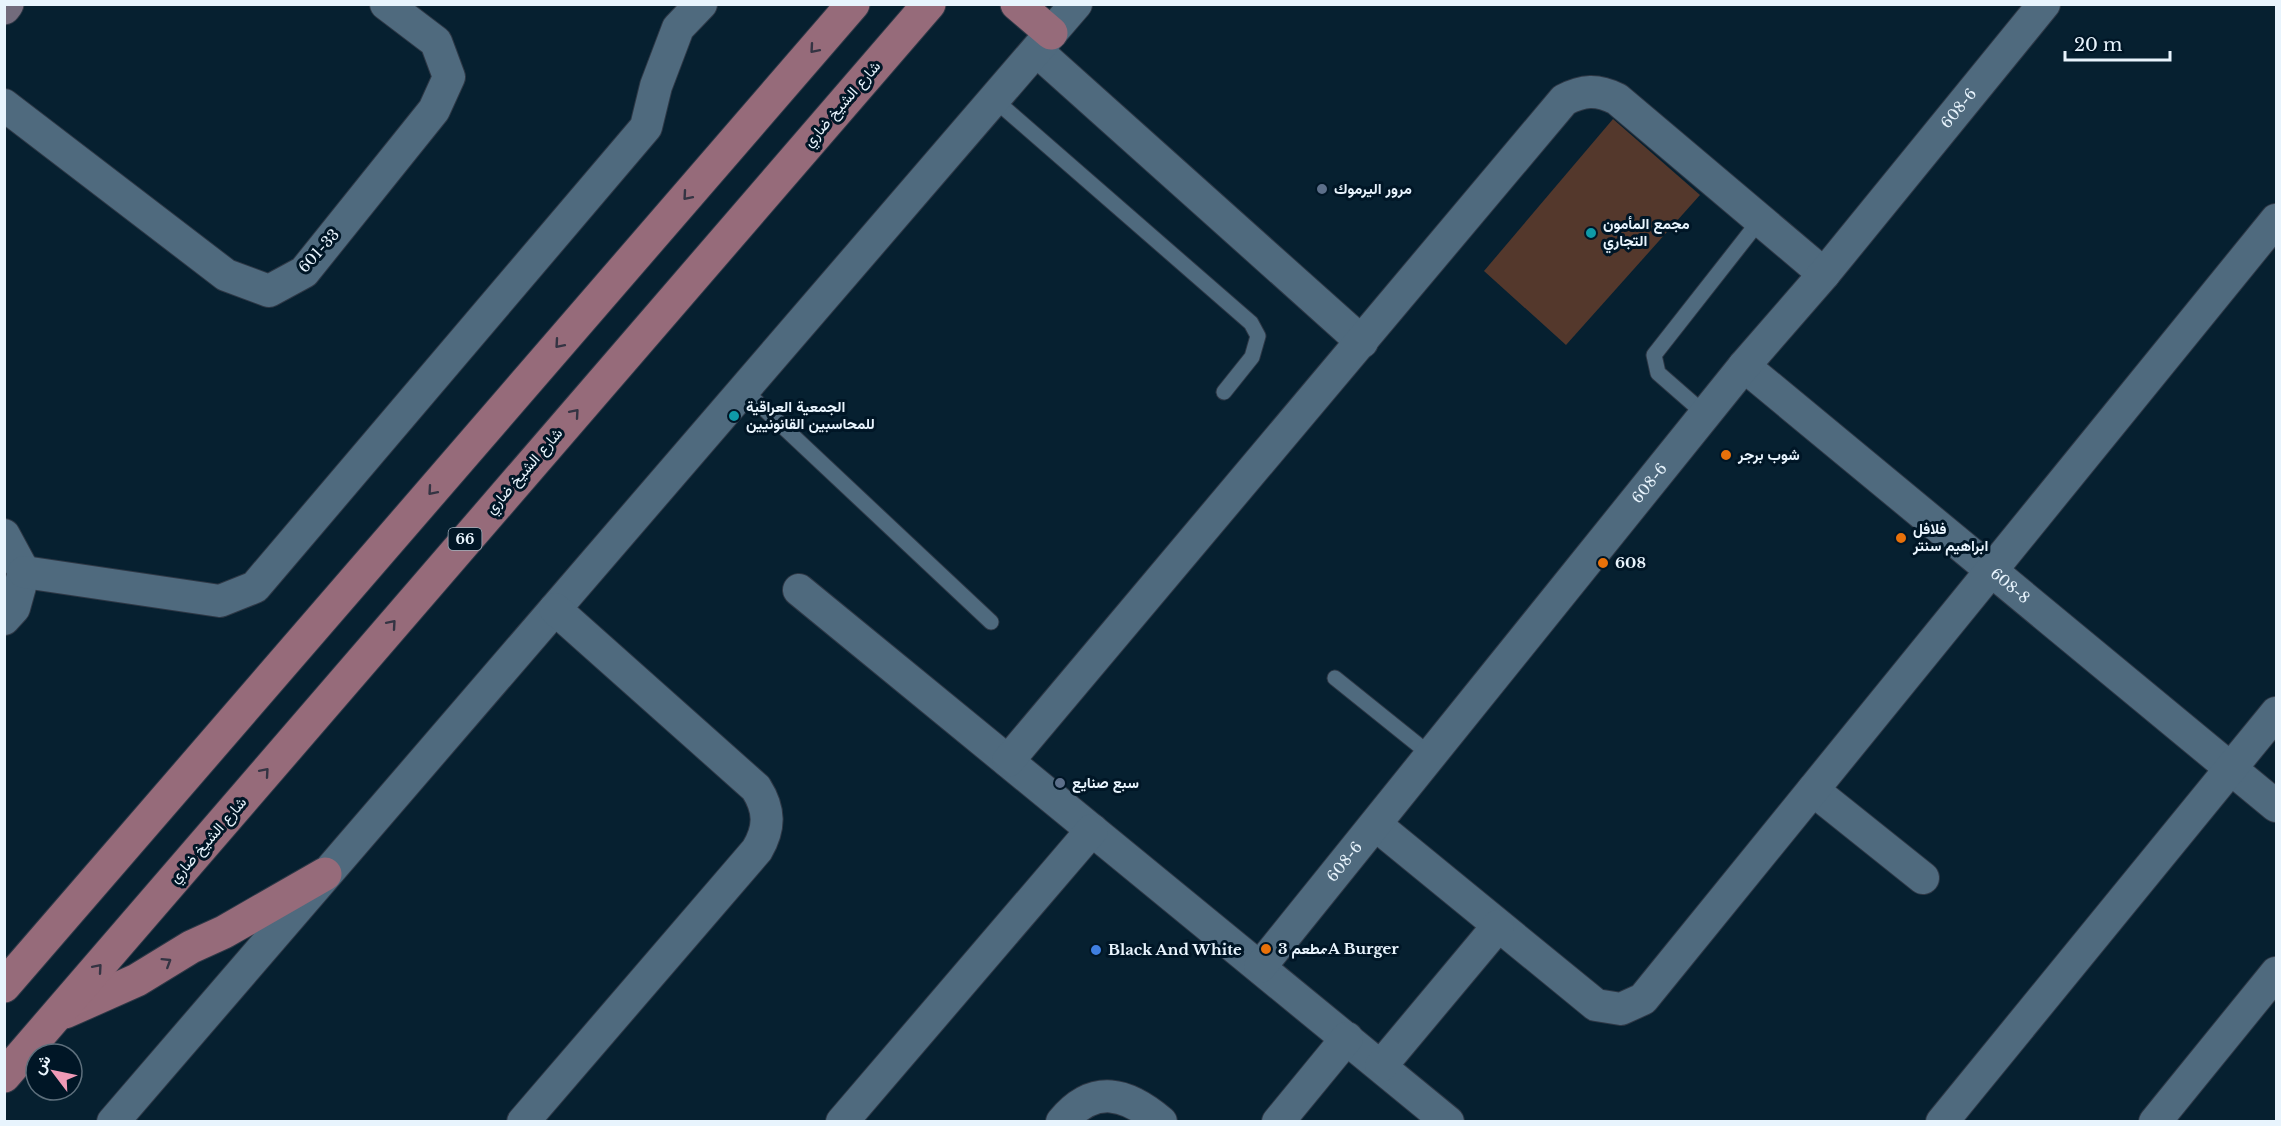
<svg xmlns="http://www.w3.org/2000/svg" width="2281" height="1126" font-family="'Libre Baskerville',Vazirmatn,serif">
<rect width="100%" height="100%" fill="#062030"/>
<path fill="#54382c" d="M1613 119 1700 195 1566 345 1484 271Z"/>
<g fill="none" stroke-linecap="round" stroke-linejoin="round">
<defs>
<g id="lane">
<path d="M995 100 1251 323 1258 336 1252 357 1224 392"/>
<path d="M744 390 991 622"/>
<path d="M1706 415 1658 373 1654 355 1760 220"/>
<path d="M1335 678 1432 756"/>
</g>
<g id="street">
<path d="M1037 51 1362 342"/>
<path d="M4 105 226 275 269 291 304 272 434 110 449 77 436 42 386 4"/>
<path id="s1" d="M1744 366 2276 806"/>
<path d="M4 535 24 572 14 608 4 619"/>
<path d="M24 572 220 601 255 587 646 127 656 86 678 28 701 4"/>
<path d="M799 590 1448 1122"/>
<path d="M1008 761 1564 100C1583 90 1597 89 1617 99L1824 274"/>
<path d="M1813 790 1923 878"/>
<path d="M1376 825 1596 1005 1621 1009 1643 999 2276 220"/>
<path id="s2" d="M1260 967 1744 366 1824 274 2044 4"/>
<path d="M1381 1066 1498 926"/>
<path d="M113 1122 1076 4"/>
<path d="M523 1122 757 850C770 828 770 810 756 788L555 609"/>
<path d="M842 1122 1092 830"/>
<path d="M1062 1122C1094 1083 1127 1093 1161 1122"/>
<path d="M1278 1122 1347 1038"/>
<path d="M1942 1122 2276 713"/>
<path d="M2155 1122 2276 973"/>
</g>
<path id="secondary" d="M4 8 7 4"/>
<g id="primary">
<path d="M1017 4 1051 33"/>
<path d="M4 986 853 4"/>
<path d="M65 1012 137 980 191 947 224 932 325 874"/>
<path d="M4 1076 929 4"/>
</g>
</defs>
<use href="#lane" stroke="#2e3846" stroke-width="17"/>
<use href="#street" stroke="#2e3846" stroke-width="34"/>
<use href="#secondary" stroke="#2e3846" stroke-width="35"/>
<use href="#primary" stroke="#2e3846" stroke-width="35"/>
<use href="#lane" stroke="#4f6a7e" stroke-width="15"/>
<use href="#street" stroke="#4f6a7e" stroke-width="32"/>
<use href="#secondary" stroke="#726b7c" stroke-width="33"/>
<use href="#primary" stroke="#966b7a" stroke-width="33"/>
</g>
<defs><path id="oneway-chevron" d="M-2-3.5L2.5 0L-2 3.5" fill="none" stroke-width="1.6" stroke-linecap="round" stroke-linejoin="round" transform="scale(1.5)"/></defs>
<g stroke="#343443">
<use href="#oneway-chevron" transform="translate(814 49) rotate(131)"/>
<use href="#oneway-chevron" transform="translate(687 196) rotate(131)"/>
<use href="#oneway-chevron" transform="translate(559 344) rotate(131)"/>
<use href="#oneway-chevron" transform="translate(575 413) rotate(-49)"/>
<use href="#oneway-chevron" transform="translate(432 491) rotate(131)"/>
<use href="#oneway-chevron" transform="translate(392 624) rotate(-49)"/>
<use href="#oneway-chevron" transform="translate(265 772) rotate(-49)"/>
<use href="#oneway-chevron" transform="translate(167 962) rotate(-32)"/>
<use href="#oneway-chevron" transform="translate(98 968) rotate(-49)"/>
</g>
<g fill="#5c6f8a" stroke="#001626" stroke-width="2">
<circle cx="1322" cy="189" r="6"/>
<circle cx="1060" cy="783" r="6"/>
</g>
<g fill="#0f9aa8" stroke="#001626" stroke-width="2">
<circle cx="1591" cy="233" r="6"/>
<circle cx="734" cy="416" r="6"/>
</g>
<g fill="#e8710a" stroke="#001626" stroke-width="2">
<circle cx="1726" cy="455" r="6"/>
<circle cx="1901" cy="538" r="6"/>
<circle cx="1603" cy="563" r="6"/>
<circle cx="1266" cy="949" r="6"/>
</g>
<circle fill="#3f7fe0" stroke="#001626" stroke-width="2" cx="1096" cy="950" r="6"/>
<g text-anchor="middle" stroke-width="6" stroke-linejoin="round" paint-order="stroke">
<rect fill="#001626" stroke="#a2b1bc" stroke-width="1.5" x="448.5" y="528" width="33" height="22" rx="4.5"/>
<g font-size="14" font-weight="bold" fill="#e8f4fd">
<text x="465" y="544">66</text>
</g>
<g font-size="15" fill="#e8f4fd" stroke="#001626">
<text transform="translate(842 104) rotate(-49)" y="5">شارع الشيخ ضاري</text>
<text dy="5" stroke="none"><textPath href="#s2" startOffset="1107">608-6</textPath></text>
<text transform="translate(319 251) rotate(-48)" y="5">601-33</text>
<text transform="translate(524 471) rotate(-49)" y="5">شارع الشيخ ضاري</text>
<text dy="5" stroke="none"><textPath href="#s2" startOffset="621">608-6</textPath></text>
<text dy="5" stroke="none"><textPath href="#s1" startOffset="345">608-8</textPath></text>
<text transform="translate(208 840) rotate(-49)" y="5">شارع الشيخ ضاري</text>
<text dy="5" stroke="none"><textPath href="#s2" startOffset="135">608-6</textPath></text>
</g>
<g font-size="15" font-weight="bold" fill="#e8f4fd" stroke="#001626" text-anchor="start">
<text x="1334" y="194">مرور اليرموك</text>
<text x="1603" y="229">مجمع المأمون<tspan x="1603" dy="17">التجاري</tspan></text>
<text x="746" y="412">الجمعية العراقية<tspan x="746" dy="17">للمحاسبين القانونيين</tspan></text>
<text x="1738" y="460">شوب برجر</text>
<text x="1913" y="534">فلافل<tspan x="1913" dy="17">ابراهيم سنتر</tspan></text>
<text x="1615" y="568">608</text>
<text x="1072" y="788">سبع صنايع</text>
<text x="1278" y="954">مطعم 3A Burger</text>
<text x="1108" y="955">Black And White</text>
</g>
</g>
<rect width="2281" height="1126" fill="none" stroke="#e8f4fd" stroke-width="12"/>
<g transform="translate(54 1072) rotate(302)"><circle r="28" fill="#001626" stroke="#5d6f7c" stroke-width="1.5"/>
<path d="M0-4.5L10 22L0 15L-10 22Z" fill="#f09ab7"/>
<text y="-9" font-size="16" font-weight="bold" text-anchor="middle" fill="#e8f4fd">ش</text>
</g>
<path d="M2065 51v9h105v-9" fill="none" stroke="#e8f4fd" stroke-width="3"/>
<text x="2074" y="51" font-size="18" fill="#e8f4fd" stroke="#001626" stroke-width="4.5" paint-order="stroke">20 m</text>
</svg>
